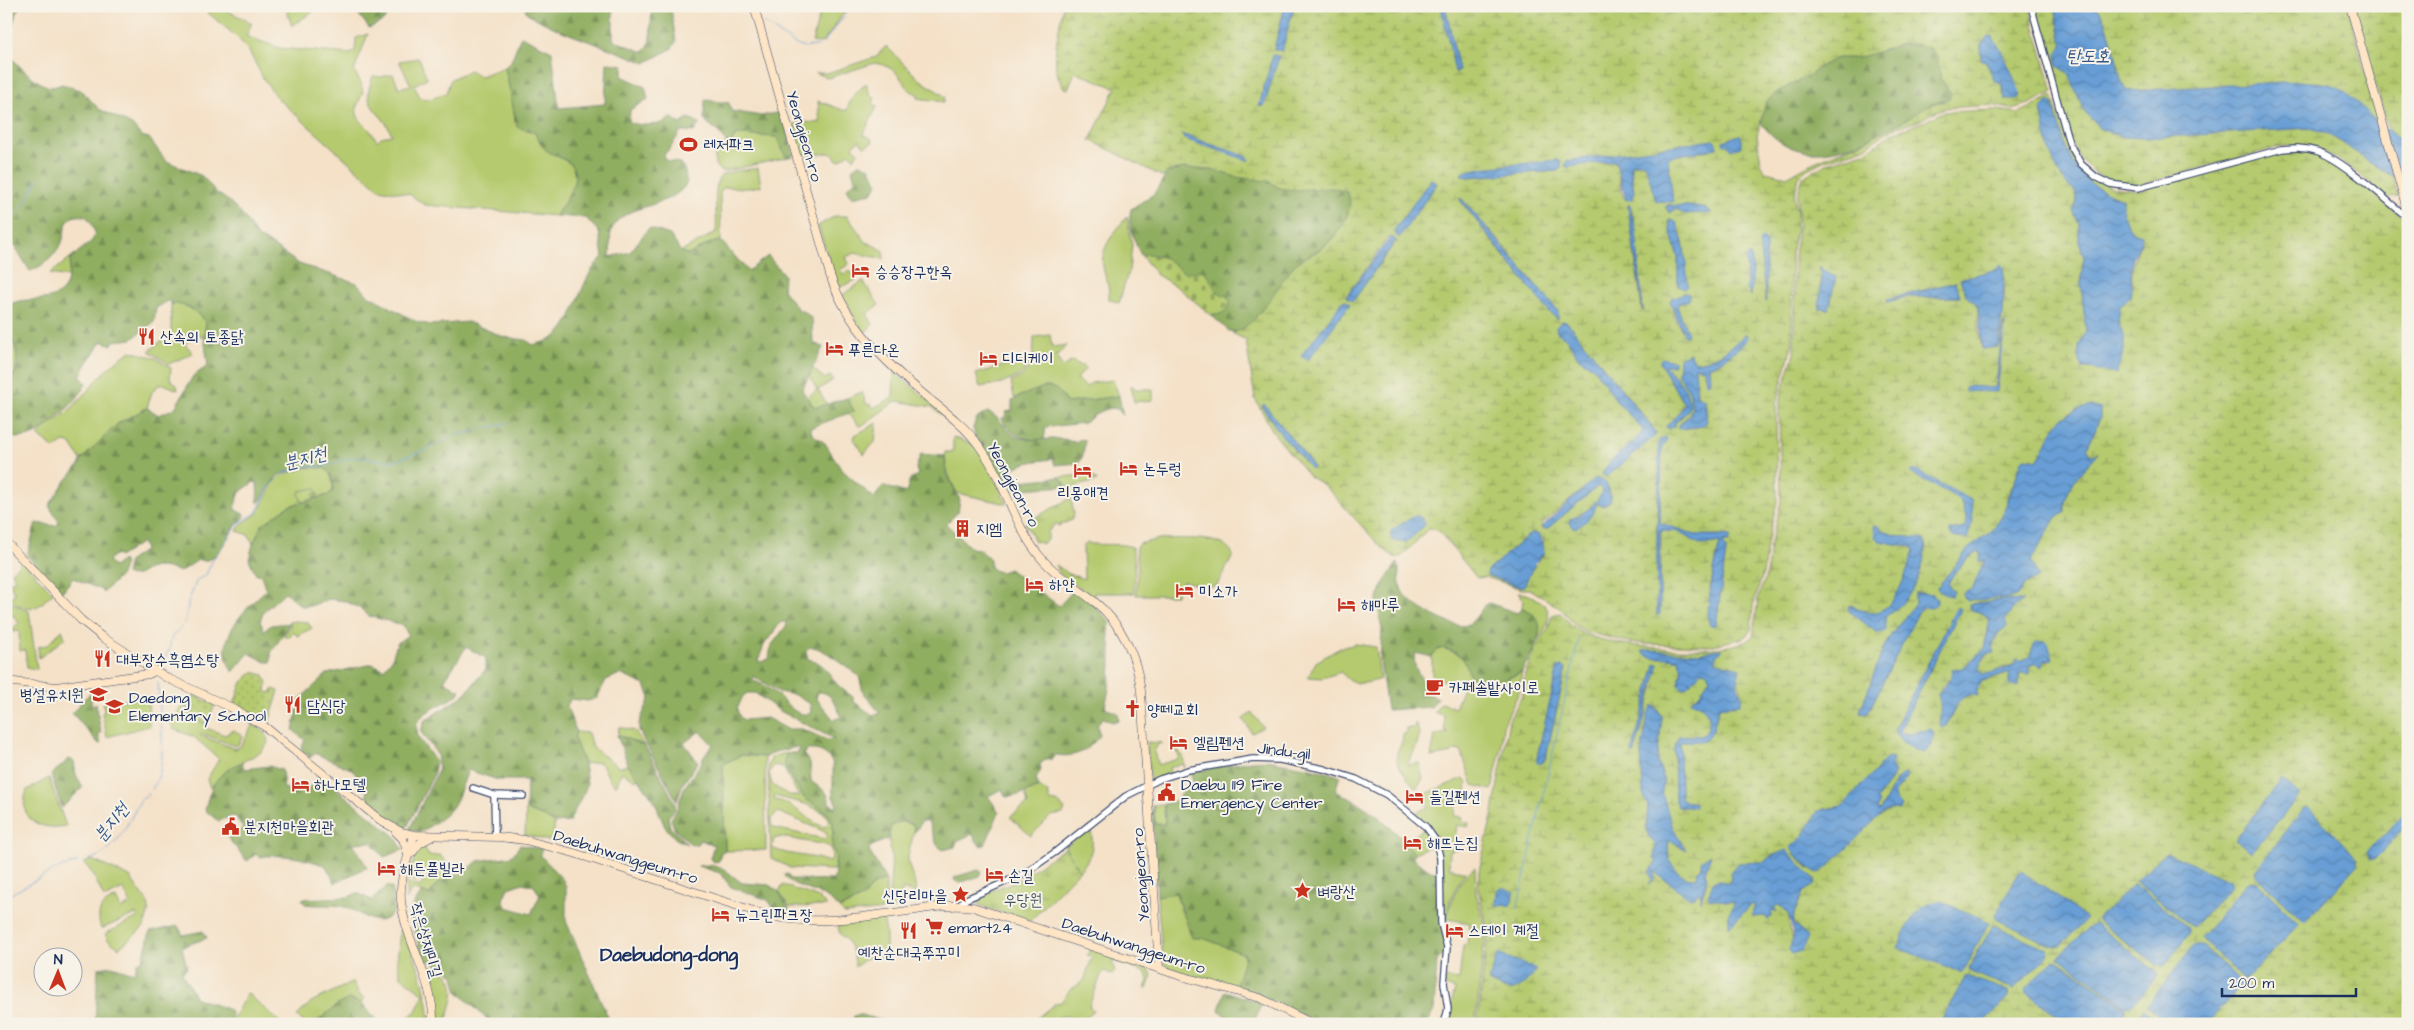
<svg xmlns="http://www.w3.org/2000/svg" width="2414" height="1030" font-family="'Architects Daughter','Poor Story',sans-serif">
<defs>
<pattern id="forest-firs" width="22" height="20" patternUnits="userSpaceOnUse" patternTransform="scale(1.25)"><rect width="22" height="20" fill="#90ae61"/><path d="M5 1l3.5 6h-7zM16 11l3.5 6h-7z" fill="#758e53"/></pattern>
<pattern id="wetland-marsh" width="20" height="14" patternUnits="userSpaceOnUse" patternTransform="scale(1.25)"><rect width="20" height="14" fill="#b5ca6e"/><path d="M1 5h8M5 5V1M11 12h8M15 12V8" fill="none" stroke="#92a45e"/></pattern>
<pattern id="cemetery-stones" width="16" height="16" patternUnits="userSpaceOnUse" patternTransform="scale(1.25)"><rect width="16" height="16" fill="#b5ca6e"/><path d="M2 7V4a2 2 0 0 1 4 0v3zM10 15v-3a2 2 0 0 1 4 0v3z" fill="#92a45e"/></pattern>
<pattern id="park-tufts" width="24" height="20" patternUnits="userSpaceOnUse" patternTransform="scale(1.25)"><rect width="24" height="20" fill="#b5ca6e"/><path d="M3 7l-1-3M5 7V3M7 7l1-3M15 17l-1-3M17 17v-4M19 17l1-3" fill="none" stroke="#92a45e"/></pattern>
<pattern id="garden-dots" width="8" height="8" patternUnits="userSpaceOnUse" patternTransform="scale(1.25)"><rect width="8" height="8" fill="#b5ca6e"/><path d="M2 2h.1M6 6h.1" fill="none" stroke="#92a45e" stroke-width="1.8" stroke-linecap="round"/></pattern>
<pattern id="water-waves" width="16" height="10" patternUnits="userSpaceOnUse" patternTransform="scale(1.25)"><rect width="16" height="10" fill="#689ed5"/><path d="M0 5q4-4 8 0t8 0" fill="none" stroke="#5581b0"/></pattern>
</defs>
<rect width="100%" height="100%" fill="#f7f3e8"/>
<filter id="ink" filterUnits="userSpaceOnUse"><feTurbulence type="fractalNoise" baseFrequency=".02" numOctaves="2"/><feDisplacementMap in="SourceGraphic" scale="10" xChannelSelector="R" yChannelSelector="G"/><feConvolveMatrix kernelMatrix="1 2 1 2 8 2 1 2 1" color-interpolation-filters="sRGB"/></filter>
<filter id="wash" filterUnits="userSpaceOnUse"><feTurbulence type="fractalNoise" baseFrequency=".0096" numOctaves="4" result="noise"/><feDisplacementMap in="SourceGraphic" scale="20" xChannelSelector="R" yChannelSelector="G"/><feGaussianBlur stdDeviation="1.12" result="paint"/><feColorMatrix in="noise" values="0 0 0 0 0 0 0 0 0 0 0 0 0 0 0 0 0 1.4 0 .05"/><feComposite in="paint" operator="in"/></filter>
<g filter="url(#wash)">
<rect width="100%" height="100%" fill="#f4e1c8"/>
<g fill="#b5ca6e" stroke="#687c66" fill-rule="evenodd">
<path d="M200 6H218L252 23 246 36 279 48 350 54 355 51 356 38 368 34 354 71 361 83 363 93C346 121 367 120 377 141L381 137 392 135C382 108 359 110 373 76L381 77 393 74 399 88 411 85 399 61 419 58 427 78 414 85 420 98 430 99 446 93 451 79 470 70 480 76 505 67 514 109 515 122 534 132 545 149 571 164C582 182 565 200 556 216L425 205 409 194 379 189 276 97 263 78 250 53 239 39Z"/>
<path d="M285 6H321L292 26Z"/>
<path d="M822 6H849L825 40 821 43 812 42Z"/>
<path d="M886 46 919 79 943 95 945 97 944 102 918 98V94C900 90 905 67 874 63L828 78 816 73H827L876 57Z"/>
<path d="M866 83 870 95 875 98 873 104 877 107 863 135 871 138 873 142 864 146 859 140 853 146 858 152 854 159 850 153 838 161 833 154 829 153 799 156 791 126 801 122 820 123 818 101 846 111 852 98Z"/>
<path d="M738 135 777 137 785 155 789 157 721 172 715 165V150L723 147 726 142 728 144Z"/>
<path d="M758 168 761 186 748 188 725 187 720 192 721 241 710 243 688 255 681 252 716 232C718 218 711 181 722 175 732 170 747 170 758 168Z"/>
<path d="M835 216H847L866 242 883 250 884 259 855 253 846 257 849 264 840 270 843 274 850 270 856 280 838 288 818 226Z"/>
<path d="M1127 216 1132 245 1129 270 1119 303 1109 299C1111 284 1100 270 1103 256 1106 240 1118 229 1127 216Z"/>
<path d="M75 254 71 259 68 277 50 274Z"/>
<path d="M863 281 879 305 867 314 873 324 864 334 841 296Z"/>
<path d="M171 304C189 304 195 310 206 323L204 337 203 338 197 333 185 344 193 353 169 364 149 351 171 333Z"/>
<path d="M6 328C19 353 22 363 6 388Z"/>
<path d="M1050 335 1052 347 1067 345 1056 357 1063 367 1072 361 1086 368 1077 379 1086 387 1091 383 1113 380 1119 396 1067 403 1051 387 1014 398 1011 382C1032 374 1034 358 1034 337Z"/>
<path d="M131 351 156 358 171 368 170 379 177 385 178 390 164 384 157 386 152 392 147 408 117 424 81 460 70 443 63 442 54 449 38 435C46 426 57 421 66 413 89 393 104 366 131 351Z"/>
<path d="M1030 358C1025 382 1001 383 980 387L976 374Z"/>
<path d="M812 368 825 379 830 376 833 380 818 390 827 405 817 408 813 406 808 397 817 390 810 377Z"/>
<path d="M894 372 954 421 955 426 932 407 896 401 860 427 848 413 854 411 847 398 862 392 867 405 871 404 873 408 893 398Z"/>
<path d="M1131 385 1136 389H1153V400L1134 402Z"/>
<path d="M877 423 875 442 864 454 854 439 855 435Z"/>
<path d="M953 437 977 446 989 466 1007 504 957 493C950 479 945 468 945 452H953Z"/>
<path d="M307 467C313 469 318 467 324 468 332 469 333 484 333 491L328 495 317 498 318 494 300 499 302 502 289 506 262 525 253 544 249 535 237 531 240 525 257 514 274 481 284 474Z"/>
<path d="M1088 475 1094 477 1097 481 1069 488 1060 477Z"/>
<path d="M1159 539C1177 539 1229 534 1233 556L1217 585C1203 590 1196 583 1183 581L1176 595H1136L1138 565 1136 547 1139 544Z"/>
<path d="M1087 542C1093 547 1120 542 1132 547L1135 561 1134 593H1094V598L1059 573 1056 565 1069 574 1084 579 1083 546Z"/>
<path d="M22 561 53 593C40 604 39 611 22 606 16 605 12 603 9 598L15 594 9 582 15 580 12 571Z"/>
<path d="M1518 592C1550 600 1557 613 1538 641L1539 637 1529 611 1522 608 1523 599Z"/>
<path d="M8 603 29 611 37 669 27 668 25 650 20 651 19 631 13 632V628L19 623 13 615 7 619 6 605Z"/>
<path d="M295 621 307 622 312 628 297 636 294 632 287 638 284 635 291 625 288 622Z"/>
<path d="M62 630 65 638 39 658 38 647 47 645Z"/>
<path d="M1356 644 1376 647 1380 679C1363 685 1352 686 1341 672L1322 678 1308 677 1316 662 1340 648Z"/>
<path d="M1442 648C1459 653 1466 658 1471 676L1495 684 1522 672 1519 692 1503 726 1501 748 1492 790 1473 785 1461 751 1454 750 1452 753 1431 757 1435 735 1448 733 1445 730 1444 716 1434 712 1441 703 1455 708 1463 688 1432 676V657L1437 650Z"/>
<path d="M148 696 149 726 107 737 102 713 104 712 103 703Z"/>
<path d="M1252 713 1263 727 1252 733 1243 719Z"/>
<path d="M181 717 191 718 206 724V728L225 735 234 730 243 736 239 744 235 746 201 733 200 735 235 749 241 746 253 724 266 733 268 743 261 752 227 770 210 788 207 779 219 759 194 737 173 729 171 722Z"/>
<path d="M1415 723C1425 735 1413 753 1407 765L1419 763 1423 779 1416 789C1408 778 1392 763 1398 750 1401 743 1403 742 1403 734H1406V728H1414Z"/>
<path d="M619 727 635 731 645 746 618 735Z"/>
<path d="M576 732 588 733 592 747 619 767 628 765 638 778 636 780 622 772 616 786C606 779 607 769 599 762L584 764 574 738Z"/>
<path d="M1147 742 1162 743 1158 744 1154 752 1158 765 1178 759 1179 756 1172 745 1174 746 1183 756 1185 769 1182 764 1169 768 1170 774 1150 781Z"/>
<path d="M787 753 784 760 803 797 827 813 833 823 832 846 836 857 834 870 790 868 771 858 768 766 772 757ZM774 765 783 767 799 797 787 794 772 785 769 773ZM774 796 806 804 824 813 829 820 828 825 824 827C806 821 794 802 775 800ZM778 812 821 830 826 833 828 837 824 839 774 828 771 824V819ZM781 837 826 845 831 848 832 860 829 862C810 854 790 857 772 848L774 839Z"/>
<path d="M741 755 765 757 766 850 725 851 723 764Z"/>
<path d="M49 778 66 826C41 831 16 820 27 790Z"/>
<path d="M1464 778 1467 783 1465 802H1457L1454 816 1463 817 1462 821 1469 823 1468 827 1457 825 1455 839 1457 850 1450 851 1449 868 1466 872C1452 889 1446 910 1444 932L1439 841 1429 828 1416 816 1417 812 1429 807 1420 796Z"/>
<path d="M1039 787 1048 793 1050 801 1057 802 1065 809 1063 814 1051 816 1031 836 1010 817 1028 804 1025 793Z"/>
<path d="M1164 804 1165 824 1155 825 1154 805Z"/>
<path d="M526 809C536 815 546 816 554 823V835L549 841 525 835Z"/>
<path d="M902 821 914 826C915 837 908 847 908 858 908 871 918 882 915 894L903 889 898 904 894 905V909L890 910C887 890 893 873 891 854 890 843 887 837 891 826Z"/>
<path d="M1090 827C1095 844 1092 858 1079 871L1065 847Z"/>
<path d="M1425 828 1436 844 1414 853 1405 842Z"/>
<path d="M423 845 429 856 440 855 457 874 455 877 438 883 429 895 412 889 406 900 407 882 412 885 414 883 419 887 430 875 426 871 415 881 407 878 417 851Z"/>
<path d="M92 860 130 877 148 903 149 910 144 927 119 948 108 940 105 934 138 917 136 914 101 929C96 912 100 905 116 898L121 909 131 904 123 889 104 898 93 874 84 863Z"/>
<path d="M1475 867 1476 893 1486 929 1475 1024H1446L1455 989 1445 986V978L1459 980 1463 946 1467 944 1470 923 1447 919C1451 900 1459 878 1475 867Z"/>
<path d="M886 880V910L844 914 839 909 862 898 873 885Z"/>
<path d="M783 885 819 898 827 906 789 907 779 892Z"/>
<path d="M1176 893 1181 911 1203 938 1242 953 1245 958 1235 989 1168 968 1163 963 1157 896Z"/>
<path d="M883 917 886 933V957H868L855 967C855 953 850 942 840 934L837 922Z"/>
<path d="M401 919C411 950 431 992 429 1024H407L405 1020 416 1011 424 994 401 977 397 961Z"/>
<path d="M1092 948 1149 969 1152 975 1147 989 1145 988 1148 981 1146 973 1112 960 1115 972 1112 975 1105 971 1102 973 1089 1006 1093 1010C1085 1026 1074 1017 1061 1016L1050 1024H1029L1056 1003 1061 1002 1070 990 1084 981 1092 957 1087 955Z"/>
<path d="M425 967 442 969C461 982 452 1004 446 1021L452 1024H438L436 1003Z"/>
<path d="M353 982 359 995 365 998 362 1003C337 991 327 1024 305 1024L297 1016 311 1002Z"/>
<path d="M247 993 282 1024H230Z"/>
</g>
<g fill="url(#forest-firs)" stroke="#566e60" fill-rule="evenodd">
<path d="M11 6H20C15 15 6 42 9 52 11 61 37 83 47 86 52 88 57 86 62 84L82 91 99 109 132 125 141 136 149 138 166 161 202 176 217 193 230 202 245 218 257 237 266 241 299 264 357 283 368 295 417 322 431 325 468 322 504 337 526 340 533 345C539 343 550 341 555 337 578 320 579 277 603 257L599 232 586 218 556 216C565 200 587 175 566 160 559 156 550 154 545 149 540 144 539 137 534 132L517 127 505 67 511 61 521 36 552 51 559 108 605 104 607 63 624 65 622 76 645 87 648 99 630 110 629 123C643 125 660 128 671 117L681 124 689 118 700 123 694 132 681 131 669 150 665 153 664 158 667 161 680 163 684 168 687 183C672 209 622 203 612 229 609 237 611 248 610 257L630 252 649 228 670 235 681 252 688 255 710 243 721 241 748 271 768 256 784 275 783 290 798 309 806 313 812 319 813 343 823 347 802 390 813 406 817 407 847 398 854 411 810 428 812 434 825 443 841 469 874 498 883 486 906 493 910 479 918 475 916 468 921 454 945 456 946 472 960 500 958 512 946 524 971 548 979 549 990 559V567C997 573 1001 573 1009 569L1059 606 1074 590 1093 604 1111 623C1106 632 1111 644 1111 654 1111 672 1110 689 1105 706L1107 709 1118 713 1119 720 1112 722 1103 718C1095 725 1098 727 1100 736 1086 751 1077 758 1056 755L1050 760 1048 758 1040 764 1041 770 1036 779 1039 787 1019 795 1006 797 1002 789 988 796 999 812 985 845 980 846 972 834 957 841 955 847 943 850 937 845 928 821H922L915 832 914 826C905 820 899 821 891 826L888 839 870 847 869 851 886 880 873 885 862 898 839 909C825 889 789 888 784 875L788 874 790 879 834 880 836 857 832 846 833 823 827 813 803 797 786 769 784 760 787 753H798L800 748 797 747 775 752 765 757 741 755 723 764 725 851 721 852 719 861 714 862 710 858 714 845 700 840 697 844 692 845 675 830 671 819 677 809 684 788 702 762 703 757 713 745 700 731 684 743 698 762 682 785 677 801 639 731V723L650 698 645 685 620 674 606 680 597 698 588 701 570 699 567 707 576 732 574 738 584 764 587 783 585 790 569 822 554 823C546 816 536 815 526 809L527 780H498L468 770C454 808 456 811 420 832L409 830 439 769 437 754 421 732 424 721 464 695 486 669V658L466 647 444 681 461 691C448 705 425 707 416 724L418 737 436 762 433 776 406 829 386 819 367 804V787L351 769 314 753 310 758 301 749 305 740 293 730 300 699 327 674 372 664 384 669 392 659 397 643 408 635 403 625 369 616 361 609 345 601 329 599 310 606H301L285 592 264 611 260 621 264 631 271 625 290 623 271 653V662H266L249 653 234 671H232C212 640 245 609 266 590L261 575 255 573 249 559 253 544 262 525 289 506 328 495 333 491C335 461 313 465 293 470 288 471 283 472 279 475 269 483 266 497 258 503L257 483 254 482 240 492 234 509 245 515C243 521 241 520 237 524 226 537 218 565 198 560L180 572C172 569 161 565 152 568 142 570 137 580 126 574L129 561 145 550 142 542 119 557 116 554 108 560 113 567 123 560 125 564 121 575 103 593 101 590 73 578 62 592 27 556 36 523 56 526 59 522 49 506 64 483 80 464 81 460 117 424 147 408 159 415 175 408 193 376 208 366 204 337 206 323C195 310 189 304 171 304L170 300 156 308 154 322 132 339 113 341 112 345 101 341 80 376 86 383C82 397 50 426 37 433 29 438 16 438 6 438V388L16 372 17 350 6 328V308C19 293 51 307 64 289 69 282 69 268 71 259 85 242 107 242 86 216 65 214 67 223 63 239 60 253 42 267 30 271L14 245 6 238 9 233 6 231V17ZM781 622H786L787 625 771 646 769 659 761 662 758 661 764 645ZM810 647C823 646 847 668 859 676L863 692 879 712 878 715 871 714 853 701V697C848 693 841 689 837 684 828 673 824 662 808 659L806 651ZM753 676 779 692 795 695 810 704 811 713C795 719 785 700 774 692 768 687 760 684 753 680ZM818 692C832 691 837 707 841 717L834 720 816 698ZM747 693H755L780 711 834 739 827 740 802 729H787L767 718 744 720 739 716 737 709 743 696ZM807 750C819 749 827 752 833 764V797L837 805 836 807 829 803C830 790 818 788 811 781L810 763 804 755Z"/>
<path d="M365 6H395L383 21 369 28 357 12Z"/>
<path d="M524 6H613V40L644 52 650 43 652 6H679L671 8 676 42 671 49 645 63C606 45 563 36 527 13Z"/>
<path d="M1902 44H1918L1930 48 1937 56 1941 80 1951 93 1950 98C1933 101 1923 111 1909 118 1861 144 1802 177 1761 123L1765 102 1777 92 1808 76 1822 65 1838 58H1858Z"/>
<path d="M705 100 729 103 731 111 761 116 781 112 794 154 792 157 785 155 777 137 738 135 734 137 731 143 726 142C720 132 712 127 704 120Z"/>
<path d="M860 163 870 168 878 184 872 193 852 197 847 188 855 180 852 169Z"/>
<path d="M1184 168 1212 170 1236 177 1256 178 1268 181 1280 188 1292 190 1334 188 1348 193C1356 213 1336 237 1321 248 1313 255 1300 258 1293 267 1277 287 1262 319 1240 332L1229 331 1211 315 1220 314 1226 296 1217 292 1205 271 1185 273C1170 265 1160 252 1141 255 1134 241 1127 224 1131 209L1154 194 1167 173Z"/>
<path d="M1044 387C1059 386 1059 393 1067 403L1119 396 1123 416 1118 409 1110 408 1099 412 1084 423 1046 427 1044 440C1028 441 1007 435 1002 418L1006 417 1005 412 1012 411V401L1020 396Z"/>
<path d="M987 412C1002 416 1005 434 1020 438 1036 442 1048 438 1063 439 1067 439 1070 442 1074 442 1079 441 1080 438 1085 440L1083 455 1079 463 1055 465 1053 459C1037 461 1016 462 1006 475L1010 482 1060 477 1066 486 1006 490 975 436 973 428 976 419Z"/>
<path d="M1398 562C1400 572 1398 584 1403 593 1410 605 1454 630 1467 625 1477 621 1479 608 1489 603L1517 613 1522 608C1556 621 1532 650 1522 672 1509 675 1491 691 1478 684 1462 676 1475 657 1446 649 1438 647 1436 651 1432 657L1415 653C1412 666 1419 675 1426 685L1425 692 1438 698 1431 707 1387 710 1380 661 1382 630 1377 600 1385 581Z"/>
<path d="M90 693 92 705 96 704 101 733 98 734 101 744H99L72 713Z"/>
<path d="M617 735 645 746 675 803V809L668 817 670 827 687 844 676 839 665 827 654 800 628 765Z"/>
<path d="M69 759 74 761 76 775 83 787 62 808 51 775Z"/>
<path d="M1266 760 1311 768 1340 776 1335 791C1367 805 1392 825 1414 853L1413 859 1432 872 1438 871 1446 956H1441L1437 961 1434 1010 1427 1024H1319L1281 1004 1235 989 1244 958 1242 953 1203 938H1192L1176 893 1157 896 1152 805H1154L1155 824H1165L1164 804 1176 801C1181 793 1188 789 1193 781L1190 772 1251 761Z"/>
<path d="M242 762 244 769 269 766 282 770 284 789 309 788 319 775 395 836 403 850 384 857 371 842 353 843 367 867 335 883 326 866C305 858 281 853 259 857L256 854 247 861 227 837 243 828 236 817 232 816 218 821 205 810C211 783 217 774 242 762Z"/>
<path d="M520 845 542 849 540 855 563 880 566 887V921L611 1024H492L458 992 454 976 447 968 423 959 409 911 422 892 429 895 438 883 466 871 478 861 512 856ZM523 883 534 886 540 895 531 914 506 907 503 899 508 888Z"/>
<path d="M710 865 724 869 742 883 769 885 779 892 789 910 786 912 775 910 768 900 731 887 720 873 698 866Z"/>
<path d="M978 870 982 872 980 876 959 883 954 880 955 877Z"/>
<path d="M387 886 392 888 394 911C378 933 362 912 345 907 335 904 317 906 305 904L302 899 349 897 357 893 372 900Z"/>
<path d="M178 926 183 935 203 931 207 938 182 947 187 968 182 973 196 998 230 1010 232 1018 228 1024H95L98 968 112 966 134 973 138 962 143 959 150 932Z"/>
<path d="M1225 991 1262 1003 1253 1024C1239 1024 1229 1022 1219 1010Z"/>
<path d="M349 999 362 1003 379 1024H315L337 1005Z"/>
<path d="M857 1015H862L895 1024H852L854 1016Z"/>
</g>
<g fill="url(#wetland-marsh)" stroke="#687c66" fill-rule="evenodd">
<path d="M1063 6H1285L1274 49 1282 51 1294 6H1441L1456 72 1459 71 1445 6H1910L1900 8 1901 12 1925 13 1948 6H2029L2053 92 2029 104 2011 109 1992 105 1945 108 1937 111 1919 121 1893 128 1864 148 1823 161 1807 169 1799 177 1794 197 1797 211 1796 231 1791 253 1792 345 1776 404 1777 502 1768 539 1763 573 1753 606 1751 630 1744 638 1709 646 1646 644 1623 641 1587 632 1575 625 1561 609 1530 589H1521L1486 577 1477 578 1438 530 1428 529 1402 556 1396 558 1381 547 1324 485 1310 477 1275 435 1255 399 1246 340 1232 333C1254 331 1279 283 1293 267 1300 258 1313 255 1322 248 1336 237 1356 213 1348 193L1334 188 1292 190 1280 188 1268 181 1236 177 1212 170 1184 168 1172 170 1163 177 1090 140 1116 88 1075 72 1068 89 1064 88C1048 66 1059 32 1063 6ZM1992 36 2017 85 2003 95V84L1992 75 1986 61 1982 60 1980 54 1981 45ZM1902 44H1918L1930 48 1937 56 1941 80 1951 93 1950 98 1925 107 1911 117 1864 141 1810 164 1787 177 1766 172 1761 163 1757 135 1766 102 1777 92 1808 76 1822 65 1838 58H1858ZM1273 55 1279 56 1265 103 1259 106ZM1660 147 1710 150 1671 156 1668 157V161L1648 171 1645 164H1631L1634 193 1623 197 1616 162 1567 161 1651 150ZM1558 160 1561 168 1558 171 1467 177 1462 175ZM1431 179 1437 184 1399 237 1394 232ZM1461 201 1495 236 1558 311 1512 267ZM1668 205 1703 207 1709 213 1676 209 1670 213 1666 209ZM1628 206H1631L1636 231 1642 311ZM1670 220H1672C1690 243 1685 261 1678 286V257L1670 231ZM1388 238 1396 241 1353 301 1346 296ZM1685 293 1689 300 1679 303 1677 306 1688 337C1678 327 1670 312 1672 298ZM1344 300 1350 304 1308 360 1301 356ZM1562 321 1567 322 1652 426 1656 435 1651 438 1635 439 1641 435 1643 430 1619 404 1593 367 1579 358 1567 339 1557 332ZM1728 351 1721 362 1709 367 1710 381 1706 382 1704 369 1695 367 1697 396 1704 399 1707 414 1703 426 1682 429 1678 426C1700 405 1695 398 1678 375L1680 368 1693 359 1695 362H1699ZM1660 363 1674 364H1666L1665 366 1676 376 1682 386 1688 410 1680 419 1666 426 1680 412 1684 404ZM1264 404 1313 466 1280 433 1262 407ZM1664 442 1662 447 1660 523 1695 535H1728L1726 541H1723L1726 551 1716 625 1710 588 1720 542 1702 545 1676 531H1661L1660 613 1657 614V525L1660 462 1658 444ZM1596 478 1603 480 1609 489 1604 506 1597 503 1592 514 1579 526 1570 519C1582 516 1600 502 1602 490L1598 486 1547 529 1541 528 1542 524ZM1531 533H1535L1543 539 1544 553 1520 587 1487 575 1488 570Z"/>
<path d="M2033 6H2053L2056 11 2062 45C2055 63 2052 63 2069 74L2110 134 2145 138 2309 128C2342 135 2364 163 2394 177L2398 197 2388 198C2354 171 2326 139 2279 147L2139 185 2111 182 2098 175 2083 162 2072 144Z"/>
<path d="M2095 6H2348L2379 125C2354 106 2352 87 2316 82L2127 91 2122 84 2103 14Z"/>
<path d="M2353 6H2408V146L2389 131Z"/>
<path d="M2052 96 2073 157 2080 166 2111 187 2138 190 2280 152 2311 151 2333 161 2408 221V810L2367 853 2370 859H2375L2408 824V1024H2207L2242 984 2147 1005 2167 1024H2159L2144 1009 2131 1024H2115L2125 1013V1007L2059 961 2053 960 2027 993 2069 1024H1982L2010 994 1966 976 1939 1024H1666L1665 1021 1660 1024H1477L1488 931 1478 889 1479 871 1493 812 1509 720 1522 696 1525 674 1534 650 1548 629 1552 615 1560 613C1568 620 1573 628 1583 633 1611 648 1730 659 1753 636L1758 598 1767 573 1770 545 1781 502 1779 408 1781 394 1794 354V256L1799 225 1797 197 1803 177 1828 163 1867 151 1892 133 1926 121 1943 112 1996 110 2019 113ZM2052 103C2069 152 2066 180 2123 199 2122 221 2127 227 2142 242 2134 256 2130 268 2133 285 2129 291 2122 298 2120 305 2111 332 2141 346 2108 373L2097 367 2082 368 2079 346 2086 331 2081 284 2084 256 2079 241V224L2073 211 2077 201 2076 192C2054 178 2046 132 2041 109ZM1998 269 2005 289 1999 343 1998 347 1982 349 1978 328V308L1961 279ZM1822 275 1829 309 1819 308ZM1956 282 1960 297H1907L1887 300 1891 298ZM2005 323 1997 391 1968 386 1993 388 1996 386 2003 325ZM2100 418 2087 448 2090 455 2098 454C2082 470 2062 490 2065 513L2056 517 2031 561 2038 578 2026 583 2018 595 1972 589 1986 559 1978 551C1965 561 1955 569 1948 584L1954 592 1937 588 1979 540 1993 530 2003 515 2012 486 2026 458 2038 460 2044 449ZM1910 472 1971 500 1967 539 1955 529H1961L1967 525 1966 516 1960 499ZM1878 526 1882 531 1926 547C1922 569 1913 592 1897 608 1893 612 1888 613 1884 618V622L1850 605C1858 607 1864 613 1872 613 1897 613 1907 569 1914 551L1912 547 1880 541ZM1915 593 1933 594 1914 619 1870 709 1860 712 1883 649 1891 635 1915 604ZM2005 600 2019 604C2005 613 1998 634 1992 648 1989 654 1982 661 1978 667L1982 675 1990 674 2001 668 2020 663 2048 644 2052 659 2028 666 2019 673V686L2013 685 2010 672 1980 682 1975 689 1962 696 1946 726 1939 720 1942 713 1941 687 1984 649C1985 634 1998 614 1974 611L1969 604ZM1961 609 1899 731 1909 734 1919 730 1934 733C1934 744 1929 747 1919 752L1899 738 1895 733 1927 665ZM1645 650 1699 653 1717 650 1721 652 1716 655V662L1721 665 1730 664 1741 689 1740 704 1719 707 1716 720 1698 741H1682L1680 744 1681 798 1683 801 1692 802 1683 808 1678 807 1675 799 1674 748 1685 735 1702 736C1717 721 1707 706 1691 701L1699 695 1710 678 1707 671H1702L1696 677H1679L1682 670 1679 660 1642 652ZM1655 664 1653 689 1634 755 1632 753ZM1566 668 1546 757 1544 762 1537 757 1554 685ZM1656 706 1662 716 1657 762C1664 773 1663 781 1662 793 1661 806 1677 836 1684 849L1670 840C1662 857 1678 881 1697 878L1702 867 1701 861 1710 855 1705 873C1709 881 1704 891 1701 899L1702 894 1698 893 1690 897 1653 870 1655 878 1649 871 1657 862 1654 852 1656 845 1649 837 1646 827 1648 806 1641 754ZM1881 764 1891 765 1894 773 1877 799V810L1880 811 1897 779 1906 781 1895 792 1891 809 1873 820 1843 850 1810 869 1796 856 1794 845 1802 838 1824 809 1843 806C1856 792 1869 781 1881 764ZM1776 854 1791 855 1815 879 1816 884 1803 892C1799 908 1787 915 1799 931L1792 944 1788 912 1778 904 1774 907 1768 920 1764 916 1752 914 1755 904 1751 905 1729 927V913L1735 902 1725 901 1718 880 1728 884 1747 863 1765 862 1768 858ZM1994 925 2014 989 1970 971 1969 968ZM1532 967 1536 971 1513 991H1507L1490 983Z"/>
</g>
<g fill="url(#cemetery-stones)" stroke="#687c66">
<path d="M1149 254 1165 258 1185 273 1205 271 1217 292 1226 296 1230 301 1228 309 1220 314 1211 315 1180 289 1157 275 1141 255Z"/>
<path d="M315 488 318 494 317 498 302 502 299 495 300 491Z"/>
</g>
<g fill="url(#park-tufts)" stroke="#687c66">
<path d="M1071 498 1074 514 1072 520 1058 526 1056 523 1048 532V539L1042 544 1037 541 1035 542 1025 523Z"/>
<path d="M1065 848 1079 871 1029 922 979 905 976 897 1018 880Z"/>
</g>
<g fill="url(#garden-dots)" stroke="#687c66">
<path d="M253 672 264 675 267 683 266 692 271 693 273 689 279 691 269 723 234 704 242 682Z"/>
<path d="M194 695 215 705 206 724 191 718H177L179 709 190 706Z"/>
</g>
<g fill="url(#water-waves)" stroke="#42669a">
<path d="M1285 6H1294L1282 51 1274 49Z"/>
<path d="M1441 6H1445L1459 71 1455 72Z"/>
<path d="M1910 6H1948L1940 12 1934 10 1925 13 1901 12 1900 10Z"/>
<path d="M2053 6H2060L2068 10C2076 8 2087 4 2095 7 2107 10 2119 71 2122 84L2127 91 2300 81 2330 84 2347 92 2373 119 2408 146V180C2370 173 2347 136 2309 128L2145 138 2123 137 2100 129 2083 109 2069 74 2057 66V54L2062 45 2056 11Z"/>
<path d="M1988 36H1992C2004 53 2013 76 2021 95L2017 99H2005L2003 84 1994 80 1986 61 1982 60C1979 50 1981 43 1988 36Z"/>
<path d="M1273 55 1279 56 1265 103 1263 106H1259Z"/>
<path d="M2049 101 2052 103C2069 152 2066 180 2123 199 2122 215 2124 231 2142 235 2142 245 2137 248 2133 257 2129 270 2133 284 2130 298L2120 305 2118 323 2124 335V350L2116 374C2102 373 2098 367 2082 368L2079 361V346L2086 331 2081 284 2084 256 2079 241V224L2073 211 2077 201 2076 192C2050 175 2047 136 2041 109Z"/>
<path d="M1181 134 1248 157 1250 161 1184 139Z"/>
<path d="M1739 135H1741V147L1731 150 1729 146 1723 143V141Z"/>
<path d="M1713 140 1717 143V148L1668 157 1673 202 1656 201 1645 164 1642 162 1631 164 1630 166 1634 193 1633 199 1626 200 1616 162 1613 161 1567 167 1565 166 1567 161Z"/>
<path d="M1558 160 1561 161V168L1558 171 1467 177 1461 175 1463 172 1481 168Z"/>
<path d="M1431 179 1437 183 1399 238 1393 232Z"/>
<path d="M1461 198 1558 311V319L1550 313 1460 200Z"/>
<path d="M1629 204 1636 231 1643 311 1628 206Z"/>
<path d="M1668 205 1703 207 1712 213 1684 214 1676 209 1669 213 1666 206Z"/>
<path d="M1670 220 1676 222C1685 242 1686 264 1688 286L1685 289 1678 286V256L1670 231Z"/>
<path d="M1391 237 1396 240 1353 301 1346 297Z"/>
<path d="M1761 239H1764L1766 242V302L1759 242Z"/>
<path d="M1749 255 1751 257 1753 269 1751 296 1747 289 1746 258Z"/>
<path d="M2000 265 2004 267 2003 316 2001 320 1999 343 1998 347 1982 349C1981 341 1979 308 1977 305 1974 301 1971 300 1967 297L1960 279 1997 269Z"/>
<path d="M1819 266 1826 273 1836 277 1829 309 1819 308 1822 275Z"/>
<path d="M1956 282 1960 297H1907L1887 302V300Z"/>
<path d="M1685 293 1689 294V300L1679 303 1677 306 1688 334 1685 337 1670 301 1672 298Z"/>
<path d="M1344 300 1350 304 1308 360 1301 356Z"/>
<path d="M1562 321 1567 322 1655 431 1656 435 1608 476 1602 475C1609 455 1638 444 1643 430L1619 404 1593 367 1579 358 1567 339 1557 332 1556 327Z"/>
<path d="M2005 322 1997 392 1965 391V387L1968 386 1993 388 1996 386 2003 325Z"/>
<path d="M1746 334 1748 339C1736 351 1724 360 1709 367L1710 381 1709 384 1706 383 1704 369 1695 367 1697 396 1704 399 1707 421 1703 426 1678 429V426L1690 415 1692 407 1689 390 1678 375 1679 358 1690 353 1695 362C1717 361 1730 347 1746 334Z"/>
<path d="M1663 358 1674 361V364L1671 366 1666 364 1665 366 1685 388 1690 405C1687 415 1677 418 1674 426L1668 429 1666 427C1672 418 1681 414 1684 404L1660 363V360Z"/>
<path d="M1264 404 1313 466V469H1311L1280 433 1262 406Z"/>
<path d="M2091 406 2100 409V418L2087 448 2090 455 2098 454C2083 469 2062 490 2065 513L2056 517 2031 561 2038 577 2026 583 2018 595 2010 598 1968 600 1962 596 1965 591 1972 589 1985 560 1979 563 1981 552 1978 551C1965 560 1955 569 1948 584L1954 592 1952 596C1945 595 1941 594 1937 588L1968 549 1993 530 2003 515 2022 460 2026 458 2038 460C2055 429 2053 415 2091 406Z"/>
<path d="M1666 437 1667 441 1662 447 1660 523 1695 535 1731 536 1729 542H1723L1726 551 1716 625 1710 626C1703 613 1717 558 1720 542L1702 545 1676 531H1660V613L1658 616 1657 615C1656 568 1657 522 1659 475 1660 464 1657 451 1659 440Z"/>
<path d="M1913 469 1971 500 1973 520 1967 539 1952 536 1950 533V530L1961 529 1967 525 1966 516 1960 499 1914 475 1910 472Z"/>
<path d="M1600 478 1607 484 1611 500 1604 506 1597 503C1594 515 1586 523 1575 528L1571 525 1570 519C1582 516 1600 502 1602 490L1598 486 1547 529 1541 528 1593 480Z"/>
<path d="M1416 515 1423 519 1425 525 1406 543 1394 541 1390 534 1392 530Z"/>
<path d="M1874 525 1878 526C1887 537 1908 536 1922 539L1925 541C1927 562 1914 595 1897 608 1893 612 1888 613 1885 618L1886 629 1884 632H1876L1849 611 1848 606C1858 605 1864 614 1873 613 1897 611 1907 569 1914 551L1912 547 1880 541 1875 537Z"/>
<path d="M1531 533 1540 535 1544 553 1535 563 1524 586 1520 587 1487 575 1488 570Z"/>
<path d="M1915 593 1933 594 1937 598V603L1932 608 1921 607 1867 714 1860 712 1883 649 1891 635 1915 604Z"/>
<path d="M2005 600 2023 601 2013 608 2005 620 2007 627C1998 631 1989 643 1994 653H1987L1978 667 1982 674C1993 674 2004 668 2015 665L2017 659 2020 662 2030 656 2035 642 2044 641 2048 644 2053 659 2045 660 2041 667 2037 663 2029 665V674L2019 673V686H2009V672L1980 682 1976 689 1978 696C1959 690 1954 711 1946 726L1941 728C1938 716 1943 707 1938 695 1942 685 1955 681 1952 669L1963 668 1984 649C1985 638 1996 620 1982 613 1977 610 1974 612 1970 609L1969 604Z"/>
<path d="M1957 607 1961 609 1899 731 1901 734H1909L1931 729C1937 738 1931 745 1925 753 1914 751 1894 740 1895 727Z"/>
<path d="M1721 649V652L1716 655V662L1740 668 1737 684 1742 697 1740 704 1719 707 1713 731 1703 741H1682L1680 744 1681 798 1683 801 1695 803V807H1678L1675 799 1674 748 1679 736H1702C1717 721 1707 705 1690 701L1699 695 1710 678 1707 672 1702 671 1688 686 1683 688 1678 684 1682 670 1679 660C1668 655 1649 662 1642 652L1645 650 1699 653Z"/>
<path d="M1655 664H1658V667L1634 755 1632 753Z"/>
<path d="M1561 666 1566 668 1546 757 1541 764 1537 762V757L1558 667Z"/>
<path d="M1653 705 1662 716 1657 762 1664 778 1662 793 1672 826 1686 850 1670 840C1662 857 1678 881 1697 878L1698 870 1702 867 1701 861 1711 854 1705 873 1707 877 1701 901V894L1698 893 1695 897 1690 898 1653 871 1655 878 1649 885 1652 879 1649 872 1657 862 1654 858 1656 845 1649 837 1646 827 1648 807 1643 792 1641 754 1648 714Z"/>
<path d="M1888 757 1893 758 1891 765 1895 773 1877 799 1879 804 1877 810 1880 811 1897 779 1903 774 1908 776 1895 792V800L1901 806 1899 810 1891 809 1884 812C1873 820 1825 873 1819 873 1813 873 1794 853 1790 848L1802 838 1818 811 1843 806Z"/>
<path d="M2282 779 2300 795 2252 852 2235 840Z"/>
<path d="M2304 808H2309L2358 859V865L2304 922 2256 875 2255 871Z"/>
<path d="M2408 810V824L2375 859H2370L2367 853 2370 848Z"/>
<path d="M1786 850 1811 875 1816 884 1803 892C1800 905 1791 911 1794 925L1808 937 1801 951 1792 954 1789 950C1796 936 1793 911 1778 905L1774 907 1777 912 1772 911 1771 917 1768 920 1764 916 1754 917 1752 914 1755 904 1751 905 1729 927V913L1735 902 1710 899 1708 896 1713 882 1718 880 1728 884 1731 879 1730 872 1738 863 1765 862 1768 858Z"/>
<path d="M2168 853 2230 881 2232 886 2193 927 2135 881 2164 855Z"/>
<path d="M2021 871 2087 918 2060 946 2050 945 1996 919V915L2018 873Z"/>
<path d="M2252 881 2257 882 2299 924 2244 981 2201 938 2246 883Z"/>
<path d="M2134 884 2189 928V934L2164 966H2159L2096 920Z"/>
<path d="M1500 888H1505L1515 892 1510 906 1496 905 1497 891Z"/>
<path d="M1941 901 1989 922 1963 973 1898 948C1907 926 1915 904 1941 901Z"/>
<path d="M2094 923 2157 972 2158 976 2131 1006H2126L2058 957Z"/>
<path d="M1993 925 2048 949 2049 954 2014 989 1970 972 1969 968Z"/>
<path d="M2193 946H2203L2242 984 2207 1024H2167L2147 1006Z"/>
<path d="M1498 954 1532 967 1536 971C1518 991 1516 995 1490 983L1489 979Z"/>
<path d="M2053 960 2058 961 2125 1007V1013L2115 1024H2069L2027 993 2026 988Z"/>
<path d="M1966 976 2008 991 2009 997 1982 1024H1939Z"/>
<path d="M2144 1009 2159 1024H2131Z"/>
</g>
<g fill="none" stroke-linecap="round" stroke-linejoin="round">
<g stroke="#689ed5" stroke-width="1">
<path d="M740 6 752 14"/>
<path d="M763 23 795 44 801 47 818 46"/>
<path d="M823 43 852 6"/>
<path d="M6 221 26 202 38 179"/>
<path d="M185 623 189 600 197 580 206 575 213 559 238 524 256 513 269 487 284 473 307 466 323 467 353 457 393 461 421 452 454 436 507 423"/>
<path d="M159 669 169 650 172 636 182 627"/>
<path d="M6 711V721"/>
<path d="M152 789C170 768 159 711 158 683"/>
<path d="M88 860C117 853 127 823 141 800L148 794"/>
<path d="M6 897 54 870 78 862"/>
<path d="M1517 909 1579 638"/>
</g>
</g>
</g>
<g filter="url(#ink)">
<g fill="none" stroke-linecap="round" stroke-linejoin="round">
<defs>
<g id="street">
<path d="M2031 6 2069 143 2081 164 2096 177 2110 184 2138 188 2282 149C2294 148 2305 147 2316 151 2341 158 2386 200 2408 218"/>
<path d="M473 788 494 795 523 796"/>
<path d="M494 795 495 837"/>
<path d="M960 905 964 900 1024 874 1054 853 1126 796 1160 779 1188 770 1253 759 1280 760 1324 769 1356 779 1387 795 1426 827 1436 841 1440 858 1441 923 1447 947 1444 983 1448 1009 1444 1024"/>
</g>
<g id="secondary">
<path d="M754 6 830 275C848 328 886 363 928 398 947 413 966 427 980 447 1006 482 1013 526 1042 559 1058 577 1077 588 1095 602 1122 624 1137 657 1141 691L1159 968"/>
<path d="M2350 6 2408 213"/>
<path d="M6 542 81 620 102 637 167 678 230 707 264 726 380 820 401 832 414 835 499 837 525 840 574 853 766 915C814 927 867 916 916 910 935 907 954 904 973 907L1181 976 1260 998 1313 1024"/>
<path d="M6 681 56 687 149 674 155 671"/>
<path d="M396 832 403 839 408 854"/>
<path d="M414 835C409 856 399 878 401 900 405 942 435 981 433 1024"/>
<path d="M412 853 420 843 431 837"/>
</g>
</defs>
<use href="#street" stroke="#3c4a6e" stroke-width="8"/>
<use href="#secondary" stroke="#3c4a6e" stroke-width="9"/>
<use href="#street" stroke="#fff" stroke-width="5.5"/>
<use href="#secondary" stroke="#fee5c5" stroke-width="8"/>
</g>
</g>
<defs>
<symbol id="stadium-bare" viewBox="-9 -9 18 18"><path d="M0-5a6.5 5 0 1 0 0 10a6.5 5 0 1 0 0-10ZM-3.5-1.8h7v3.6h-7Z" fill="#c8321e" stroke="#f7f3e8" stroke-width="2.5" paint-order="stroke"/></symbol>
<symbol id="hotel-bare" viewBox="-9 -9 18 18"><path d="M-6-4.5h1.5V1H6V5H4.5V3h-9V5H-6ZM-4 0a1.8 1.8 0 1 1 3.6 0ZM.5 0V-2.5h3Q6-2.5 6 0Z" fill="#c8321e" stroke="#f7f3e8" stroke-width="2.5" paint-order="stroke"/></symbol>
<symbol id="restaurant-bare" viewBox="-9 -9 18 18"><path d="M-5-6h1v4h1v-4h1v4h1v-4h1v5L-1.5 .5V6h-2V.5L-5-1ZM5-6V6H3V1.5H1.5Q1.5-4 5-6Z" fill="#c8321e" stroke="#f7f3e8" stroke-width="2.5" paint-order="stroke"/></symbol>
<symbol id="building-bare" viewBox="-9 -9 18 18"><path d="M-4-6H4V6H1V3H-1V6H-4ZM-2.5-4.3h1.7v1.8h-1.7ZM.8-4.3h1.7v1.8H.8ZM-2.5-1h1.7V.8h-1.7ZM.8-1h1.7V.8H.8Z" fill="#c8321e" stroke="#f7f3e8" stroke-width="2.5" paint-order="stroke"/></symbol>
<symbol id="cafe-bare" viewBox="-9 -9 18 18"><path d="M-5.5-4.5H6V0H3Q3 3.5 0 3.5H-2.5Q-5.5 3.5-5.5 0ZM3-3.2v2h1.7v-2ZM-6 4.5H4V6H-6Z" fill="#c8321e" stroke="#f7f3e8" stroke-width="2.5" paint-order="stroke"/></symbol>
<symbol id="school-bare" viewBox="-9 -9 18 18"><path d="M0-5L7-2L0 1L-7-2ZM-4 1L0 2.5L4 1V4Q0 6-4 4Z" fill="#c8321e" stroke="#f7f3e8" stroke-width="2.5" paint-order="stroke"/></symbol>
<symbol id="church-bare" viewBox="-9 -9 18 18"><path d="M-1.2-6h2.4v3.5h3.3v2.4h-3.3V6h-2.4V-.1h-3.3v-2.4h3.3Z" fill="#c8321e" stroke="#f7f3e8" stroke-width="2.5" paint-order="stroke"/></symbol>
<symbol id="civic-bare" viewBox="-9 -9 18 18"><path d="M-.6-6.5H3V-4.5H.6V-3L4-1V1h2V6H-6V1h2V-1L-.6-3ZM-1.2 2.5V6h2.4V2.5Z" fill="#c8321e" stroke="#f7f3e8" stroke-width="2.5" paint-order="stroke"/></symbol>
<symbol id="sight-bare" viewBox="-9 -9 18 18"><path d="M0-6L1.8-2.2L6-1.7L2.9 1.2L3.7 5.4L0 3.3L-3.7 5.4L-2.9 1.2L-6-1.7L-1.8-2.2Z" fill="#c8321e" stroke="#f7f3e8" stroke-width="2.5" paint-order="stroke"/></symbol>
<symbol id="supermarket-bare" viewBox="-9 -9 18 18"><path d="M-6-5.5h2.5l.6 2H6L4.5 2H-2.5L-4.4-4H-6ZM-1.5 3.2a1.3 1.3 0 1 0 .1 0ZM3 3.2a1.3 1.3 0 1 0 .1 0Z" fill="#c8321e" stroke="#f7f3e8" stroke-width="2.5" paint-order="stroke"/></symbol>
</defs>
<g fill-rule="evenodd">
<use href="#stadium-bare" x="676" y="132" width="25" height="25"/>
<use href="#hotel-bare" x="848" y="258" width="25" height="25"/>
<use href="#restaurant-bare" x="134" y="324" width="25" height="25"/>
<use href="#hotel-bare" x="822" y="336" width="25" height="25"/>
<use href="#hotel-bare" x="976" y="346" width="25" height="25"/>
<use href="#hotel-bare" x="1116" y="456" width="25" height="25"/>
<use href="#hotel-bare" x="1070" y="458" width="25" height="25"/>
<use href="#building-bare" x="950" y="516" width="25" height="25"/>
<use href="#hotel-bare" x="1022" y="572" width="25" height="25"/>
<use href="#hotel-bare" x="1172" y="578" width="25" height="25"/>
<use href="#hotel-bare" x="1334" y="592" width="25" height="25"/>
<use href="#restaurant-bare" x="90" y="646" width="25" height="25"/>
<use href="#cafe-bare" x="1422" y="674" width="25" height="25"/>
<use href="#school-bare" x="86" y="682" width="25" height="25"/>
<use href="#restaurant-bare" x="280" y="692" width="25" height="25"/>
<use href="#school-bare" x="102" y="694" width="25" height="25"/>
<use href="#church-bare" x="1120" y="696" width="25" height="25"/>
<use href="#hotel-bare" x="1166" y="730" width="25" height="25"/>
<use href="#hotel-bare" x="288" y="772" width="25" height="25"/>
<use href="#civic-bare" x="1154" y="780" width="25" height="25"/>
<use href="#hotel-bare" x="1402" y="784" width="25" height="25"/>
<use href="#civic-bare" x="218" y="814" width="25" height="25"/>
<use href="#hotel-bare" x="1400" y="830" width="25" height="25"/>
<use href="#hotel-bare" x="374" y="856" width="25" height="25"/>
<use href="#hotel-bare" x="982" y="862" width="25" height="25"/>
<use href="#sight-bare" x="1290" y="878" width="25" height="25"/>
<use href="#sight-bare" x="948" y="882" width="25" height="25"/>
<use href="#hotel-bare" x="708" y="902" width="25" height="25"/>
<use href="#supermarket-bare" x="922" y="914" width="25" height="25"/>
<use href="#restaurant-bare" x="896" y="918" width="25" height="25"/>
<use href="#hotel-bare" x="1442" y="918" width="25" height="25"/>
</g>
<g text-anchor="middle" stroke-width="4" stroke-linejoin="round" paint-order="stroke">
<g font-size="16" fill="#1b2f5e" stroke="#f7f3e8">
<text transform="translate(805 136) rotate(74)" y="6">Yeongjeon-ro</text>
<text transform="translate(1014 484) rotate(62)" y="6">Yeongjeon-ro</text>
<text transform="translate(1284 750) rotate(7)" y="6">Jindu-gil</text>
<text transform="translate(626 856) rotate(17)" y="6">Daebuhwanggeum-ro</text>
<text transform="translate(1140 875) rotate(-94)" y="6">Yeongjeon-ro</text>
<text transform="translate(427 940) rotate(74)" y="6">작은상재미길</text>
<text transform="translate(1134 945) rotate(18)" y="6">Daebuhwanggeum-ro</text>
</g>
<g font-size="16" fill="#1b2f5e" stroke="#f7f3e8" text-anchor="start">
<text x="703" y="150">레저파크</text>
<text x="875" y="277">승승장구한옥</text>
<text x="160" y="342">산속의 토종닭</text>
<text x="848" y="355">푸른다온</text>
<text x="1002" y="364">디디케이</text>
<text x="1143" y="474">논두렁</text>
<text x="1083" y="498" text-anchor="middle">리몽애견</text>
<text x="976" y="534">지엠</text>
<text x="1049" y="590">하얀</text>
<text x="1199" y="597">미소가</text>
<text x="1361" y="610">해마루</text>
<text x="116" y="665">대부장수흑염소탕</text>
<text x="1449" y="693">카페솔밭사이로</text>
<text x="84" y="700" text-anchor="end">병설유치원</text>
<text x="129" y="703">Daedong<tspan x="129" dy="18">Elementary School</tspan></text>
<text x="307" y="711">담식당</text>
<text x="1147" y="715">양떼교회</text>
<text x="1193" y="748">엘림펜션</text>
<text x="314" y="790">하나모텔</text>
<text x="1181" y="790">Daebu 119 Fire<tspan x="1181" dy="18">Emergency Center</tspan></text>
<text x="1429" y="802">들길펜션</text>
<text x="244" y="832">분지천마을회관</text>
<text x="1427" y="848">해뜨는집</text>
<text x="400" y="874">해든풀빌라</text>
<text x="1008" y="881">손길</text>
<text x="1317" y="897">벼랑산</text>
<text x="947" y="901" text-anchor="end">신당리마을</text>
<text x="735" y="920">뉴그린파크장</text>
<text x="948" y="933">emart24</text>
<text x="1468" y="936">스테이 계절</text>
<text x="909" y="958" text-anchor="middle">예찬순대국쭈꾸미</text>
</g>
<g font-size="16" fill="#425662" stroke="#f7f3e8">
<text x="1023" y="905">우당원</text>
</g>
<g font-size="18" font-style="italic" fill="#365688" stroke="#f7f3e8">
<text x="2088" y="62">탄도호</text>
<text transform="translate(305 458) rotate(-14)" y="6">분지천</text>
<text transform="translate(111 822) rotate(-51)" y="6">분지천</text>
</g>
<g font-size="19" font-weight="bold" fill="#1b2f5e" stroke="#f7f3e8">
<text x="669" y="961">Daebudong-dong</text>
</g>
</g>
<rect width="2414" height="1030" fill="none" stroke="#f7f3e8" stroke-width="25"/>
<g transform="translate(58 972) rotate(1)"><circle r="24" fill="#f7f3e8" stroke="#9fa5b1"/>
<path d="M0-4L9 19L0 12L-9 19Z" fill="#c8321e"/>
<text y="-8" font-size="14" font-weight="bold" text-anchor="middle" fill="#1b2f5e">N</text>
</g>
<path d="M2222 988v8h134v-8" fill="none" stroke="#1b2f5e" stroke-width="2.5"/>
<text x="2229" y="988" font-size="15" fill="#1b2f5e" stroke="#f7f3e8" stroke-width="4" paint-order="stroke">200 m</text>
</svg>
